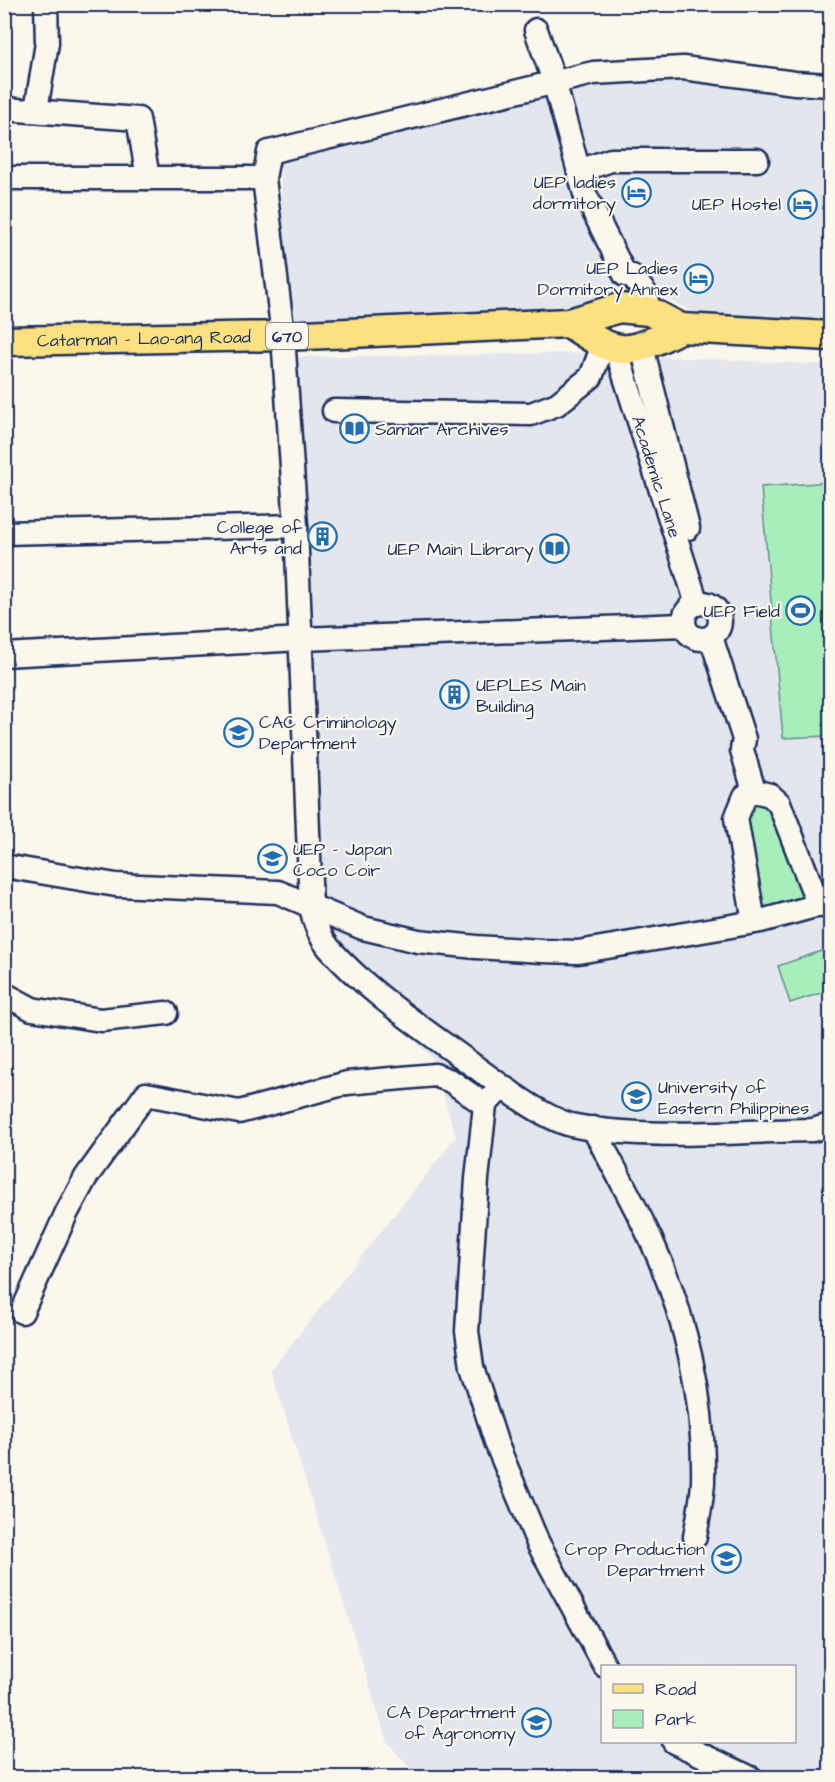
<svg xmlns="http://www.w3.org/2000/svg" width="835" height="1782" font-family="'Architects Daughter',sans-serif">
<rect width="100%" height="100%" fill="#fbf7ec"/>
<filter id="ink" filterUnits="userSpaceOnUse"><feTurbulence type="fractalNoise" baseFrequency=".0167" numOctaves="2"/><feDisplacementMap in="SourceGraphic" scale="12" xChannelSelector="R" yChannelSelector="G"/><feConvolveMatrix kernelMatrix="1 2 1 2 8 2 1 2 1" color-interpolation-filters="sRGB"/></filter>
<g filter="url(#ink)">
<g fill="#e3e6ed" fill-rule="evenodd">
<path d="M683 73 830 84V322L700 315 656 294 476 317 287 322 280 155 546 87Z"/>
<path d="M589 353 830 365V1777H418L387 1742 271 1370 456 1137 432 1058 312 937 290 357ZM602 1666H794V1742H602Z"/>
</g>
<g fill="#a7eebb" stroke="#618e8c" stroke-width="1.5">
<path d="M830 482V736L783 738 761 487Z"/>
<path d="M748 799 770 804 813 896 771 916 761 908 738 818Z"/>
<path d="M830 948V990L790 1003 778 966Z"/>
</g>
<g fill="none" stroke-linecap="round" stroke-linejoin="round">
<defs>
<g id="minor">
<path d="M536 30 554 81 585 194 625 275 632 276 645 293 649 311"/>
<path d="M4 109 138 119 148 178"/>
<path d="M36 110 47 43 46 4"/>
<path d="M579 171 611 160H757"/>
<path d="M4 178H264L269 152 593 73 683 68 795 83 830 85"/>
<path d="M264 178 283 336 296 526 311 907C314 922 319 936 329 948 371 995 424 1029 474 1066 499 1084 546 1121 576 1126 646 1140 740 1131 813 1130L830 1125"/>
<path d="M642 347 688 528"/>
<path id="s1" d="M616 349 697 604"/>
<path d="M334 411 531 414 557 404 591 377 603 345"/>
<path d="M4 533 296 526"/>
<circle cx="702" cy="621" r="18"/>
<path d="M711 637 744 739 742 750 754 791 745 796 736 818 754 922"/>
<path d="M4 655 301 639 684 625"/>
<path d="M754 791 770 795 779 803 819 906"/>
<path d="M4 866 116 885 278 892 363 928 418 941 476 947 542 951 578 952 761 921 830 902"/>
<path d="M4 994 32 1009 101 1020 166 1013"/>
<path d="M509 1091H498L485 1105 477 1179 467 1331 472 1367 497 1445 538 1543 605 1666"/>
<path d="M593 1128C613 1166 634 1203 652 1242 686 1317 705 1400 703 1482 702 1500 698 1519 695 1537"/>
<path d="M22 1312 67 1212 86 1177 146 1094 239 1112 347 1083 435 1075 451 1081 485 1105"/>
<path d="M674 1742 751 1778"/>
</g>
<g id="major">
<path d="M569 323C621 358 625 356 681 328"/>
<path id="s2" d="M4 341 283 336 569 323 619 308 649 311 681 328 830 336"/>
</g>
</defs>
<use href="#minor" stroke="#1b2f5e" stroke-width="27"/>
<use href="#major" stroke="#1b2f5e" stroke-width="33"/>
<use href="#minor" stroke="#fbf7ec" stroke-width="22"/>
<use href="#major" stroke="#fde080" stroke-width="28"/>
</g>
</g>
<defs>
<symbol id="hotel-ring" viewBox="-11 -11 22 22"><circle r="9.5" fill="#fbf7ec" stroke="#1f6fb2" stroke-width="1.5"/><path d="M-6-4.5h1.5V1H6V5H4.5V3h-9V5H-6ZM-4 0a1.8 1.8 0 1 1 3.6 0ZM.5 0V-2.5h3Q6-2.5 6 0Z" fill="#1f6fb2"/></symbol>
<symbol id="library-ring" viewBox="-11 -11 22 22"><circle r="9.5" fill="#fbf7ec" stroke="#1f6fb2" stroke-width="1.5"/><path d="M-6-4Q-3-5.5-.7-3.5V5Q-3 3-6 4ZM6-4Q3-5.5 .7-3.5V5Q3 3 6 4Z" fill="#1f6fb2"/></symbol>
<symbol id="building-ring" viewBox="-11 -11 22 22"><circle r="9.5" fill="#fbf7ec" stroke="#1f6fb2" stroke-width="1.5"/><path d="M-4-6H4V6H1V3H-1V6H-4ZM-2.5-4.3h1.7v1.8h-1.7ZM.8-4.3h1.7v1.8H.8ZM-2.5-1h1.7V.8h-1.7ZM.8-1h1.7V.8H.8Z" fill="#1f6fb2"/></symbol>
<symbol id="stadium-ring" viewBox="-11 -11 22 22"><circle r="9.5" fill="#fbf7ec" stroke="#1f6fb2" stroke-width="1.5"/><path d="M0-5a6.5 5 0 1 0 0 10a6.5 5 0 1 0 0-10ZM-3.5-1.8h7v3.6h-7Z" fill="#1f6fb2"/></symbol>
<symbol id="university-ring" viewBox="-11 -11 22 22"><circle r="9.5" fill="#fbf7ec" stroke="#1f6fb2" stroke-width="1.5"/><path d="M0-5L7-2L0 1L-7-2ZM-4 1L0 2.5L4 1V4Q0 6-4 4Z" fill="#1f6fb2"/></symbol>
</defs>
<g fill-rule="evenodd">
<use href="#hotel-ring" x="620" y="176" width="33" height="33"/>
<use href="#hotel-ring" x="786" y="188" width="33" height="33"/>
<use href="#hotel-ring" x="682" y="262" width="33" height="33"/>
<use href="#library-ring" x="338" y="412" width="33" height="33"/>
<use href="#building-ring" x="306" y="520" width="33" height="33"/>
<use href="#library-ring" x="538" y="532" width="33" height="33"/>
<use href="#stadium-ring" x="784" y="594" width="33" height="33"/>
<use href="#building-ring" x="438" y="678" width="33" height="33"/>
<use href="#university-ring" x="222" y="716" width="33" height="33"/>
<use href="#university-ring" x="256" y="842" width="33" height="33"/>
<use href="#university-ring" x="620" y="1080" width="33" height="33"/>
<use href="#university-ring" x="710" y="1542" width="33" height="33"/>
<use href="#university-ring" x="520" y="1706" width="33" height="33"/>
</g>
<g text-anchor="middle" stroke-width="4.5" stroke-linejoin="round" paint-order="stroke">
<rect fill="#fbf7ec" stroke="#5e6b89" stroke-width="1.5" x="266" y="323" width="42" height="26" rx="4.5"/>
<g font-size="16" font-weight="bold" fill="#1b2f5e">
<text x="287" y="342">670</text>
</g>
<g font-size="18" fill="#1b2f5e" stroke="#fbf7ec" text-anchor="end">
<text x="616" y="188">UEP ladies<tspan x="616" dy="21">dormitory</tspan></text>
<text x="781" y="210">UEP Hostel</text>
<text x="678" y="274">UEP Ladies<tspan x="678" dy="21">Dormitory Annex</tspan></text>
<text x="375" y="435" text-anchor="start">Samar Archives</text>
<text x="302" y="533">College of<tspan x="302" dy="21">Arts and</tspan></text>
<text x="534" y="555">UEP Main Library</text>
<text x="780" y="617">UEP Field</text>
<text x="476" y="691" text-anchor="start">UEPLES Main<tspan x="476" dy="21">Building</tspan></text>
<text x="259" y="728" text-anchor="start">CAC Criminology<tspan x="259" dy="21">Department</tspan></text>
<text x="293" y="855" text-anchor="start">UEP - Japan<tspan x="293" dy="21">Coco Coir</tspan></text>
<text x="658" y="1093" text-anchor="start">University of<tspan x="658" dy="21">Eastern Philippines</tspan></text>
<text x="705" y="1555">Crop Production<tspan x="705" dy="21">Department</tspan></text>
<text x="516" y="1718">CA Department<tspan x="516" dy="21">of Agronomy</tspan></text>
</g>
<g font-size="18" fill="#1b2f5e" stroke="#fbf7ec">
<text dy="6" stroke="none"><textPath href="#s2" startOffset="140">Catarman - Lao-ang Road</textPath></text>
<text dy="6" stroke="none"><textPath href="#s1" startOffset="134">Academic Lane</textPath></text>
</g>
</g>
<rect width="835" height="1782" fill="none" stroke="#fbf7ec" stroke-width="24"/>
<rect x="12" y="12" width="811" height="1758" fill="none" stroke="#1b2f5e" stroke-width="2" filter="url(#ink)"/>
<rect x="601" y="1665" width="195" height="78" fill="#fbf7ec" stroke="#a1a7b3" stroke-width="1.5"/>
<rect x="613" y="1684" width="30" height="9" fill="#fde080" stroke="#a1a7b3" stroke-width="1.5"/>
<text x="655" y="1695" font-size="18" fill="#1b2f5e">Road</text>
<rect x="613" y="1710" width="30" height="18" fill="#a7eebb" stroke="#a1a7b3" stroke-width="1.5"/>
<text x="655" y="1725" font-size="18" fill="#1b2f5e">Park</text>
</svg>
